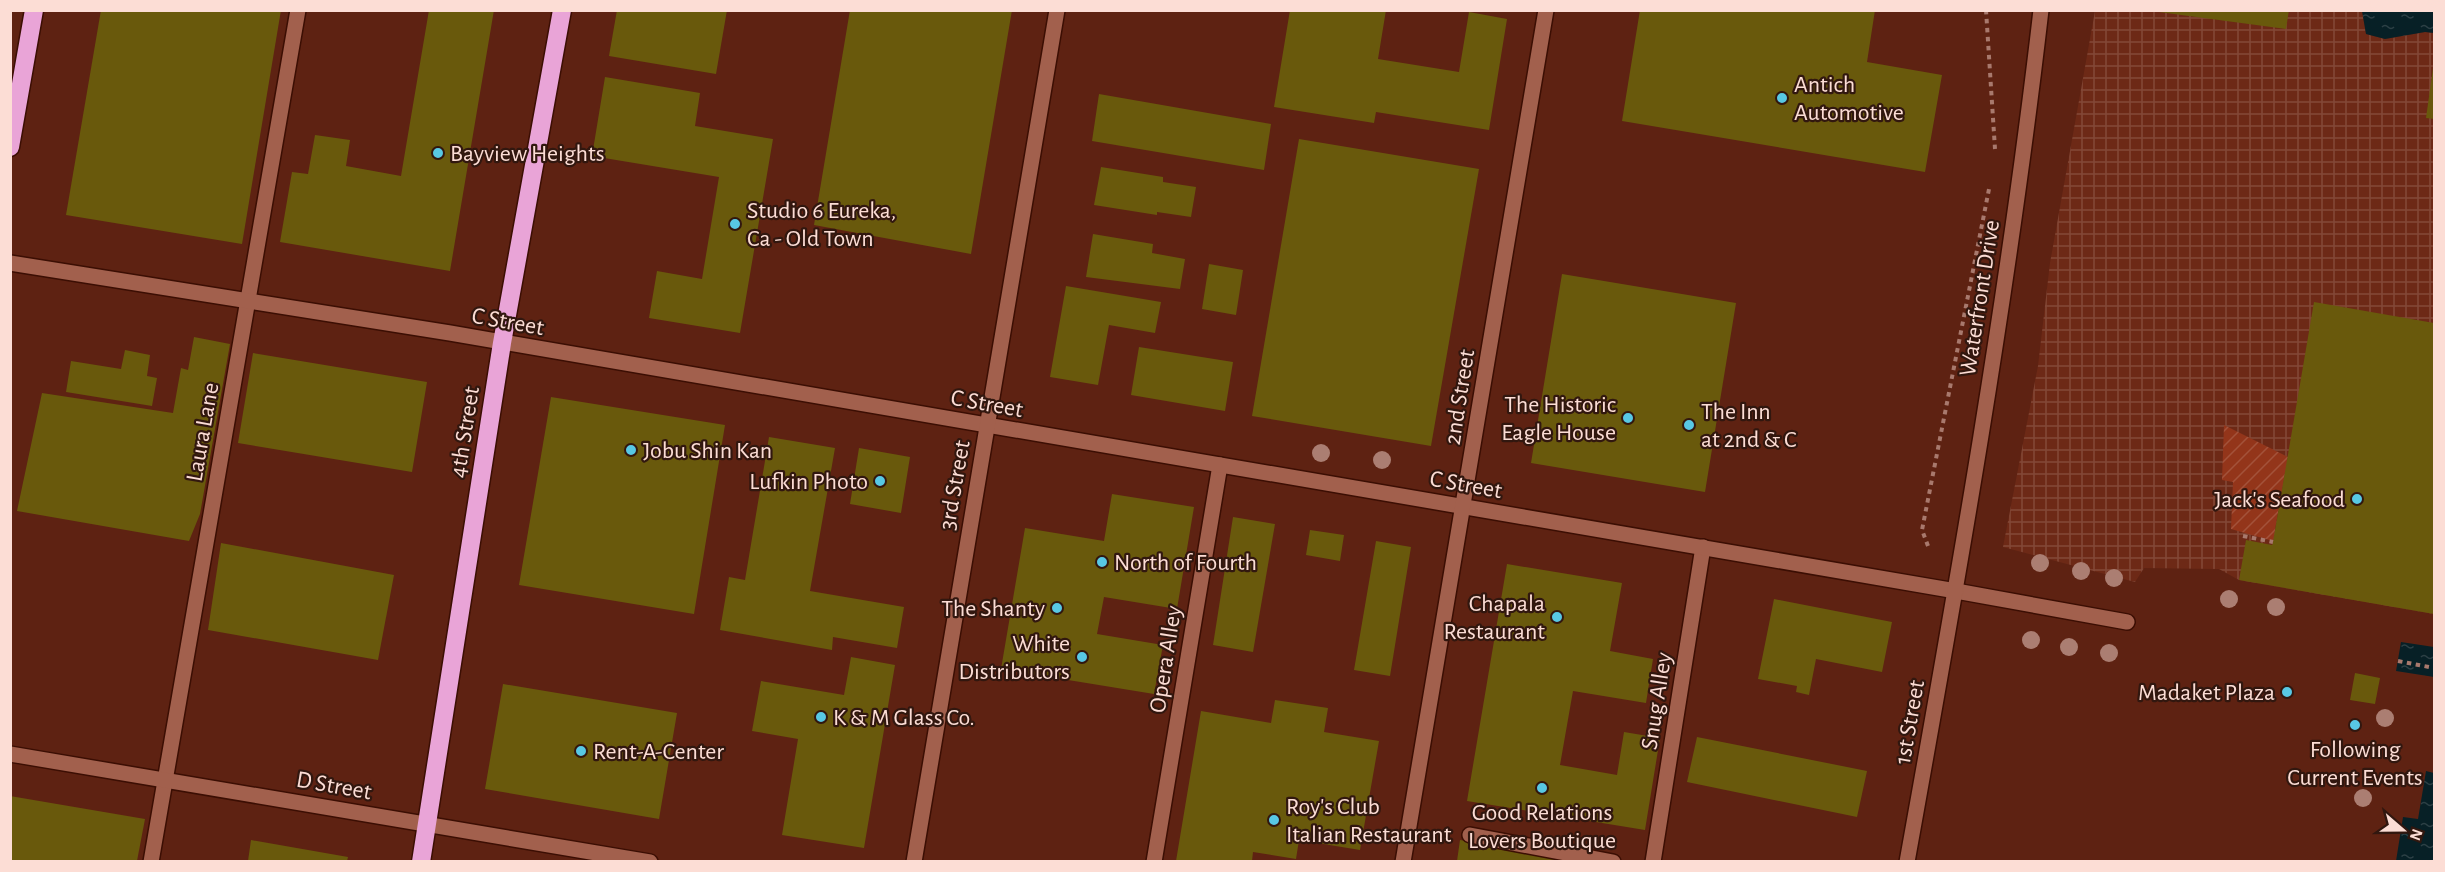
<svg xmlns="http://www.w3.org/2000/svg" width="2445" height="872" font-family="'Alegreya Sans',sans-serif">
<defs>
<pattern id="industrial-grid" width="8" height="8" patternUnits="userSpaceOnUse" patternTransform="scale(1.5)"><rect width="8" height="8" fill="#6d2916"/><path d="M0 4h8M4 0v8" fill="none" stroke="#834837"/></pattern>
<pattern id="garden-furrows" width="10" height="10" patternUnits="userSpaceOnUse" patternTransform="scale(1.5)"><rect width="10" height="10" fill="#93351a"/><path d="M-1 1l2-2M0 10L10 0M9 11l2-2" fill="none" stroke="#a3523a"/></pattern>
<pattern id="water-ripples" width="26" height="14" patternUnits="userSpaceOnUse" patternTransform="scale(1.5)"><rect width="26" height="14" fill="#072026"/><path d="M2 4q2-2 4 0t4 0M15 11q2-2 4 0t4 0" fill="none" stroke="#2c4045"/></pattern>
</defs>
<rect width="100%" height="100%" fill="#5e2212"/>
<path fill="url(#industrial-grid)" d="M2095 11H2362L2366 34 2385 39 2425 32 2434 33V614L2239 580 2219 569 2144 568 2135 582 2003 547 2038 366 2050 263Z"/>
<path fill="url(#garden-furrows)" d="M2224 425 2288 457 2273 541 2231 529 2233 482 2222 480Z"/>
<g fill="url(#water-ripples)">
<path d="M2362 11H2434V33L2425 32 2385 39 2366 34Z"/>
<path d="M2401 642 2434 647V677L2396 671Z"/>
<path d="M2426 771 2434 773V861H2396L2403 817 2418 819Z"/>
</g>
<g fill="#69590c">
<path d="M101 10H281L242 244 66 215Z"/>
<path d="M429 10H494L450 271 280 242 292 172 308 174 315 135 350 140 346 166 401 176Z"/>
<path d="M617 10H727L716 74 609 56Z"/>
<path d="M850 10H1012L971 254 814 225Z"/>
<path d="M1290 10H1386L1378 59 1459 72 1469 12 1507 19 1489 130 1376 112 1374 123 1274 107Z"/>
<path d="M1640 10H1875L1867 62 1942 75 1925 172 1622 121Z"/>
<path d="M2144 10H2289L2286 29Z"/>
<path d="M2433 68H2434V119L2426 118Z"/>
<path d="M605 77 700 93 695 126 773 139 740 333 649 318 657 271 702 279 719 177 592 156Z"/>
<path d="M1099 94 1271 124 1264 170 1092 141Z"/>
<path d="M1299 139 1479 169 1431 446 1252 416Z"/>
<path d="M1101 167 1163 177V182L1196 187 1191 217 1157 212V215L1094 205Z"/>
<path d="M1093 234 1153 244 1152 253 1185 259 1180 289 1086 277Z"/>
<path d="M1209 264 1243 270 1236 315 1202 309Z"/>
<path d="M1562 274 1736 303 1705 492 1531 463Z"/>
<path d="M1066 286 1161 302 1155 333 1109 325 1098 385 1050 377Z"/>
<path d="M2314 302 2434 323V614L2239 580 2246 540 2272 545 2273 542Z"/>
<path d="M194 337 230 344 200 514 189 541 17 511 42 393 173 413 181 368 188 370Z"/>
<path d="M1139 347 1233 362 1225 411 1131 395Z"/>
<path d="M125 350 150 355 147 376 157 378 152 406 66 392 71 361 121 369Z"/>
<path d="M253 353 427 382 412 472 238 443Z"/>
<path d="M551 397 725 425 694 614 519 585Z"/>
<path d="M769 437 835 448 810 591 904 607 897 648 833 637 832 650 720 630 729 577 745 580Z"/>
<path d="M859 448 910 457 901 513 850 504Z"/>
<path d="M1112 494 1194 507 1177 609 1104 597 1097 634 1163 645 1154 694 1001 669 1025 528 1104 541Z"/>
<path d="M1233 517 1275 524 1253 652 1213 645Z"/>
<path d="M1310 530 1344 535 1340 561 1306 555Z"/>
<path d="M1376 541 1411 547 1390 676 1354 670Z"/>
<path d="M221 543 394 575 378 660 208 630Z"/>
<path d="M1507 564 1622 583 1610 651 1653 659 1646 703 1573 691 1560 765 1617 775 1624 732 1660 738 1645 830 1467 801Z"/>
<path d="M1774 599 1892 622 1882 672 1816 659 1809 695 1796 692 1797 686 1758 679Z"/>
<path d="M851 657 895 665 864 848 782 835 798 739 752 731 761 681 844 695Z"/>
<path d="M2355 673 2380 678 2375 704 2350 700Z"/>
<path d="M503 684 677 713 659 819 485 789Z"/>
<path d="M1275 700 1328 708 1324 732 1379 741 1360 850 1299 840 1296 859 1253 852 1252 861H1176L1201 711 1271 723Z"/>
<path d="M1697 737 1867 771 1857 817 1687 782Z"/>
<path d="M10 796 145 819 137 861H10Z"/>
<path d="M251 840 348 857 347 861H248Z"/>
<path d="M1460 840 1581 860V861H1457Z"/>
</g>
<g fill="none" stroke-linecap="round" stroke-linejoin="round">
<defs>
<g id="lane">
<path d="M1470 835 1613 862"/>
<path d="M151 862 298 10"/>
<path d="M1154 862 1220 465"/>
<path d="M1653 862 1703 547"/>
</g>
<path id="street" d="M1956 591 2127 622"/>
<g id="secondary">
<path d="M10 263 450 333 1956 591"/>
<path d="M10 754 650 862"/>
<path d="M914 862 1057 10"/>
<path d="M1403 862 1546 10"/>
<path d="M1907 862C1958 579 2008 296 2041 10"/>
</g>
<g id="highway">
<path d="M10 147 34 10"/>
<path d="M421 862 502 343 562 10"/>
</g>
</defs>
<use href="#lane" stroke="#3b0e03" stroke-width="18"/>
<use href="#street" stroke="#3b0e03" stroke-width="18"/>
<use href="#secondary" stroke="#3b0e03" stroke-width="18"/>
<use href="#highway" stroke="#3b0e03" stroke-width="21"/>
<g stroke="#a8796d" stroke-width="4" stroke-dasharray="4.5 4.5" stroke-linecap="butt">
<path d="M1986 10 1995 149"/>
<path d="M2243 536 2273 542"/>
<path d="M1928 546 1922 530 1989 189"/>
<path d="M2398 661 2434 668"/>
</g>
<use href="#lane" stroke="#a2604d" stroke-width="15"/>
<use href="#street" stroke="#a2604d" stroke-width="15"/>
<use href="#secondary" stroke="#a2604d" stroke-width="15"/>
<use href="#highway" stroke="#e9a4d7" stroke-width="18"/>
</g>
<g fill="#ab7e72">
<circle cx="1321" cy="453" r="9"/>
<circle cx="1382" cy="460" r="9"/>
<circle cx="2040" cy="563" r="9"/>
<circle cx="2081" cy="571" r="9"/>
<circle cx="2114" cy="578" r="9"/>
<circle cx="2229" cy="599" r="9"/>
<circle cx="2276" cy="607" r="9"/>
<circle cx="2031" cy="640" r="9"/>
<circle cx="2069" cy="647" r="9"/>
<circle cx="2109" cy="653" r="9"/>
<circle cx="2385" cy="718" r="9"/>
<circle cx="2363" cy="798" r="9"/>
</g>
<g fill="#58c8e4" stroke="#31170f" stroke-width="2">
<circle cx="1782" cy="98" r="6"/>
<circle cx="438" cy="153" r="6"/>
<circle cx="735" cy="224" r="6"/>
<circle cx="1628" cy="418" r="6"/>
<circle cx="1689" cy="425" r="6"/>
<circle cx="631" cy="450" r="6"/>
<circle cx="880" cy="481" r="6"/>
<circle cx="2357" cy="499" r="6"/>
<circle cx="1102" cy="562" r="6"/>
<circle cx="1057" cy="608" r="6"/>
<circle cx="1557" cy="617" r="6"/>
<circle cx="1082" cy="657" r="6"/>
<circle cx="2287" cy="692" r="6"/>
<circle cx="821" cy="717" r="6"/>
<circle cx="2355" cy="725" r="6"/>
<circle cx="581" cy="751" r="6"/>
<circle cx="1542" cy="788" r="6"/>
<circle cx="1274" cy="820" r="6"/>
</g>
<g text-anchor="middle" stroke-width="4.5" stroke-linejoin="round" paint-order="stroke">
<g font-size="24" fill="#fcddd5" stroke="#31170f" text-anchor="start">
<text x="1794" y="92">Antich<tspan x="1794" dy="28">Automotive</tspan></text>
<text x="450" y="161">Bayview Heights</text>
<text x="747" y="218">Studio 6 Eureka,<tspan x="747" dy="28">Ca - Old Town</tspan></text>
<text x="1616" y="412" text-anchor="end">The Historic<tspan x="1616" dy="28">Eagle House</tspan></text>
<text x="1701" y="419">The Inn<tspan x="1701" dy="28">at 2nd &amp; C</tspan></text>
<text x="643" y="458">Jobu Shin Kan</text>
<text x="868" y="489" text-anchor="end">Lufkin Photo</text>
<text x="2345" y="507" text-anchor="end">Jack's Seafood</text>
<text x="1114" y="570">North of Fourth</text>
<text x="1545" y="611" text-anchor="end">Chapala<tspan x="1545" dy="28">Restaurant</tspan></text>
<text x="1045" y="616" text-anchor="end">The Shanty</text>
<text x="1070" y="651" text-anchor="end">White<tspan x="1070" dy="28">Distributors</tspan></text>
<text x="2275" y="700" text-anchor="end">Madaket Plaza</text>
<text x="833" y="725">K &amp; M Glass Co.</text>
<text x="2355" y="757" text-anchor="middle">Following<tspan x="2355" dy="28">Current Events</tspan></text>
<text x="593" y="759">Rent-A-Center</text>
<text x="1286" y="814">Roy's Club<tspan x="1286" dy="28">Italian Restaurant</tspan></text>
<text x="1542" y="820" text-anchor="middle">Good Relations<tspan x="1542" dy="28">Lovers Boutique</tspan></text>
</g>
<g font-size="24" fill="#fcddd5" stroke="#31170f">
<text transform="translate(1979 298) rotate(-81)" y="8">Waterfront Drive</text>
<text transform="translate(508 321) rotate(10)" y="8">C Street</text>
<text transform="translate(1459 397) rotate(-81)" y="8">2nd Street</text>
<text transform="translate(987 403) rotate(10)" y="8">C Street</text>
<text transform="translate(202 432) rotate(-80)" y="8">Laura Lane</text>
<text transform="translate(464 432) rotate(-81)" y="8">4th Street</text>
<text transform="translate(1466 484) rotate(10)" y="8">C Street</text>
<text transform="translate(954 485) rotate(-80)" y="8">3rd Street</text>
<text transform="translate(1165 659) rotate(-81)" y="8">Opera Alley</text>
<text transform="translate(1656 701) rotate(-81)" y="8">Snug Alley</text>
<text transform="translate(1909 722) rotate(-80)" y="8">1st Street</text>
<text transform="translate(334 785) rotate(10)" y="8">D Street</text>
</g>
</g>
<rect width="2445" height="872" fill="none" stroke="#fcddd5" stroke-width="24"/>
<g transform="translate(2403 830) rotate(110)" stroke="#31170f" stroke-width="4.5" paint-order="stroke">
<path d="M0-4.5L10 22L0 15L-10 22Z" fill="#fcddd5"/>
<text y="-9" font-size="16" font-weight="bold" text-anchor="middle" fill="#fcddd5">N</text>
</g>
</svg>
